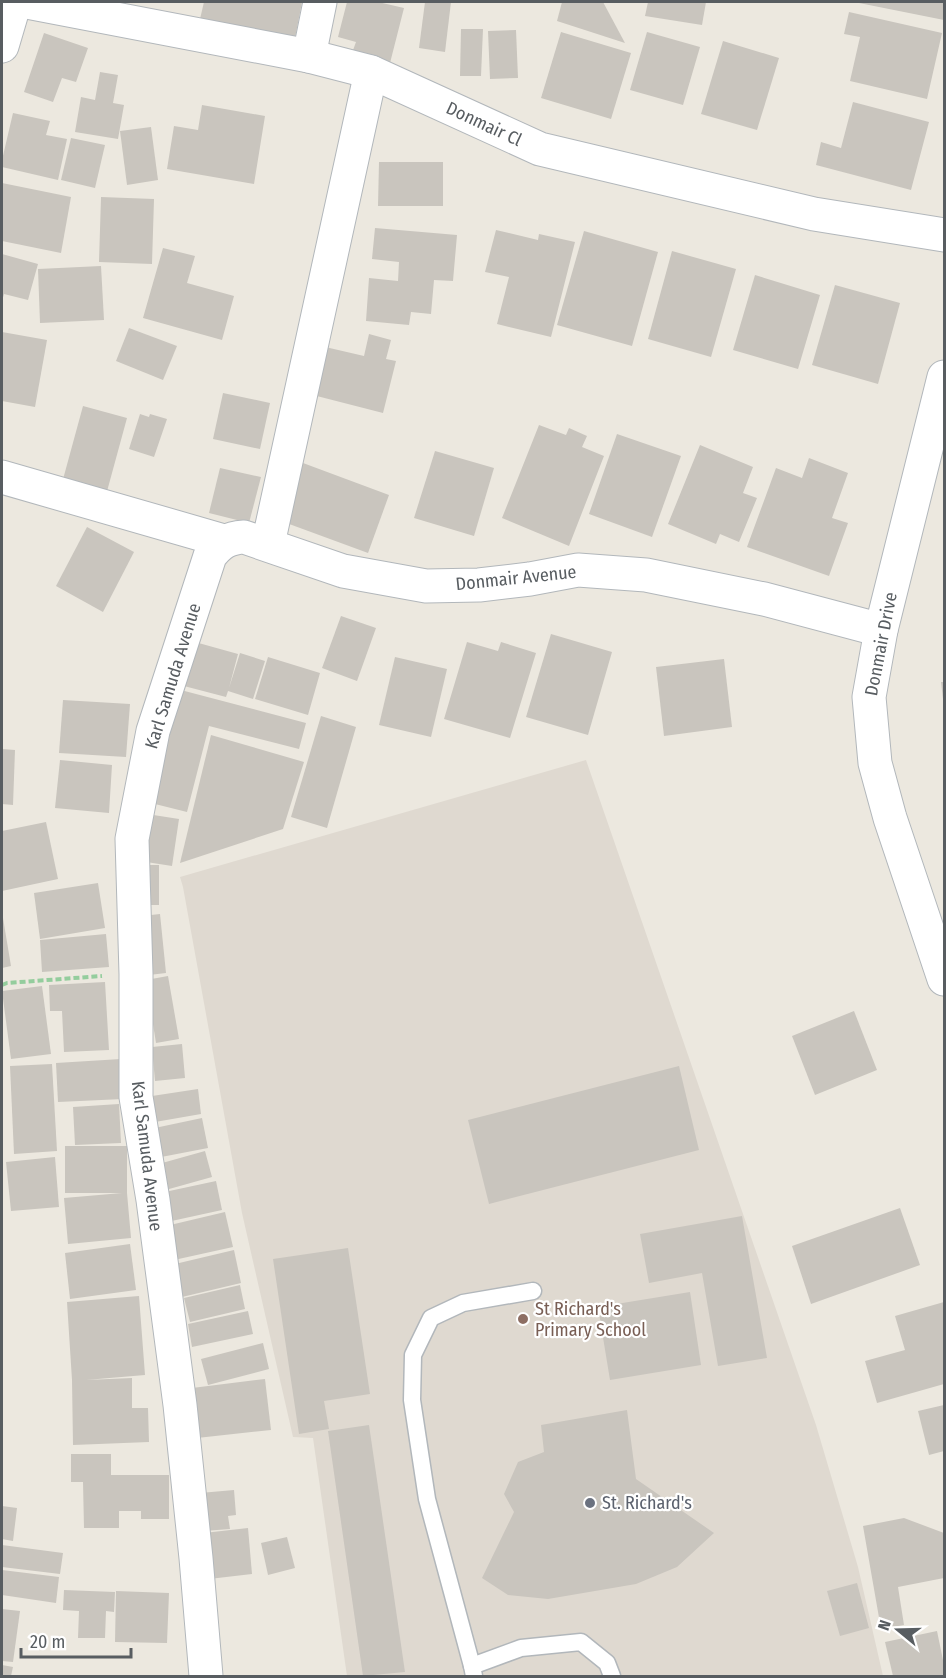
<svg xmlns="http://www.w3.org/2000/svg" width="946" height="1678" font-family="'Fira Sans Condensed',sans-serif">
<rect width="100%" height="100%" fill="#ece8df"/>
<path fill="#dfd9d0" d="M586 760 816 1425 858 1567 883 1676H347L313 1438 293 1437 242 1213 183 887 180 877Z"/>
<g fill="#c9c5be">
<path d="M204 2H302L295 38 200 19Z"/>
<path d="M347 2H378L404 8 390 63 352 53 356 42 338 37Z"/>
<path d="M425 2H451L445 52 419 48Z"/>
<path d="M562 2H603L625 43 557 21Z"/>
<path d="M648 2H706L702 25 645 16Z"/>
<path d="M859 2H944V20L859 3Z"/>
<path d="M849 12 942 33 927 99 850 81 860 37 844 34Z"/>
<path d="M461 29H483L481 76H460Z"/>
<path d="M516 30 518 78 490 79 488 31Z"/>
<path d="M561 32 631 53 611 119 541 98Z"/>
<path d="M647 32 700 47 683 105 630 90Z"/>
<path d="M44 33 88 48 76 82 62 78 53 102 24 92Z"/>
<path d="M723 41 779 58 757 130 701 114Z"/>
<path d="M100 72 118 75 113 103 124 105 118 139 75 132 81 97 95 100Z"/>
<path d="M853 102 929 122 911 190 816 165 821 142 841 148Z"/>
<path d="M202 105 265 116 254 184 167 169 174 126 198 130Z"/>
<path d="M13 113 50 121 46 135 67 139 58 180 2 167V160Z"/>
<path d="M151 127 158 180 127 185 120 131Z"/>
<path d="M71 138 105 145 95 188 61 180Z"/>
<path d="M379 162H443V206H378Z"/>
<path d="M2 183 71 197 61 253 2 241Z"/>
<path d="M101 197 154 199 152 264 99 262Z"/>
<path d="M375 228 457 235 453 281 434 280 431 314 411 312 409 325 366 321 369 278 398 281 399 262 372 259Z"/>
<path d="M496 230 538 240 539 234 575 242 551 337 497 324 509 277 485 272Z"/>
<path d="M584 231 658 252 632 346 557 325Z"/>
<path d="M163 248 195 256 187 283 234 296 222 340 143 318Z"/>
<path d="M672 251 736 269 711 357 648 339Z"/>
<path d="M2 254 38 264 28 300 4 294 2 301Z"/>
<path d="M101 266 104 320 40 323 38 269Z"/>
<path d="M755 275 820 295 798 369 733 350Z"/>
<path d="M835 285 900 303 878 384 812 365Z"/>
<path d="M129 328 177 346 163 380 116 361Z"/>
<path d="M2 332 47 340 35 407 2 401Z"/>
<path d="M369 334 391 340 386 359 396 361 383 413 309 394 321 346 364 356Z"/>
<path d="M223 393 270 403 260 449 213 439Z"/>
<path d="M83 406 127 418 106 495 62 483Z"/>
<path d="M140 414 149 417 150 414 167 419 154 457 129 449Z"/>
<path d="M539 425 566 435 569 428 587 436 582 447 604 456 569 546 502 518Z"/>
<path d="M617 434 681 456 652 537 589 514Z"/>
<path d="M700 445 753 467 743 493 757 498 739 542 720 534 716 544 668 524Z"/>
<path d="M435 451 494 468 474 536 414 518Z"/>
<path d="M809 458 848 473 832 518 848 523 829 576 747 547 776 468 802 478Z"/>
<path d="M303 463 389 495 368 553 281 521Z"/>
<path d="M220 468 261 477 249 523 209 513Z"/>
<path d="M87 527 134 552 103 612 56 586Z"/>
<path d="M341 616 376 628 357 681 322 668Z"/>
<path d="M551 634 612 652 588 735 526 717Z"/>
<path d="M195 642 238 654 229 688 240 653 265 661 253 699 228 691 226 697 184 686Z"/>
<path d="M467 642 498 651 501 642 536 653 510 738 444 719Z"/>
<path d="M268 657 320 673 308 715 255 699Z"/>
<path d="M395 657 447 669 431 737 379 725Z"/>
<path d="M724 659 732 727 664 736 656 667Z"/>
<path d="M941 682H944V699H943Z"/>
<path d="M177 689 306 723 299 749 209 726 187 812 147 802Z"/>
<path d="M63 700 130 704 126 757 59 753Z"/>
<path d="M321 716 356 727 327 828 291 817Z"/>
<path d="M211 735 304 762 283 829 180 863Z"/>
<path d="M2 749 15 750 13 805 2 804Z"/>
<path d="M60 760 112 765 109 813 55 808Z"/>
<path d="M147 814 179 819 172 866 140 861Z"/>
<path d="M46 822 58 879 2 891V831Z"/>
<path d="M142 865H159V905H141Z"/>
<path d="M98 883 105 928 40 939 34 893Z"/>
<path d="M160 914 166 973 149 975 142 916Z"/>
<path d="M2 918H3L11 966 2 968Z"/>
<path d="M106 934 109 967 42 972 40 940Z"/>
<path d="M168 976 179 1039 156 1043 146 980Z"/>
<path d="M105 982 109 1050 64 1052 62 1011H50L49 985Z"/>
<path d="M42 986 51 1054 11 1059 2 991Z"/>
<path d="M854 1011 877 1070 815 1095 792 1036Z"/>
<path d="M182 1044 185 1078 155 1081 152 1047Z"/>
<path d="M121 1059 123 1099 58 1102 56 1063Z"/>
<path d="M52 1064 57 1151 14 1154 10 1066Z"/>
<path d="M679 1066 699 1150 489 1204 468 1120Z"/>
<path d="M198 1089 201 1114 155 1122 152 1096Z"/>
<path d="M119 1104 121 1143 75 1145 73 1107Z"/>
<path d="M202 1118 208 1148 156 1158 150 1129Z"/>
<path d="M65 1146H127V1193L131 1238 68 1244 64 1198 122 1193H65Z"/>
<path d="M205 1151 212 1177 162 1191 155 1165Z"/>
<path d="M55 1157 59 1207 11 1211 6 1162Z"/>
<path d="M216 1181 222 1210 167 1222 160 1193Z"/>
<path d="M900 1208 920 1265 811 1304 792 1246Z"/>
<path d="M225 1212 233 1247 174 1260 166 1226Z"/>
<path d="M742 1216 767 1358 718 1366 702 1273 649 1283 640 1234Z"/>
<path d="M130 1244 136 1290 70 1299 65 1253Z"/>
<path d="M348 1248 370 1394 324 1401 329 1429 299 1434 273 1259Z"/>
<path d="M234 1250 241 1283 182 1297 175 1264Z"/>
<path d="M240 1285 245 1309 190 1322 184 1298Z"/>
<path d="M690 1292 701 1365 610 1380 598 1307Z"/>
<path d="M139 1296 145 1375 86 1380 132 1378V1408H148L149 1442 73 1445 72 1380 67 1302Z"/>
<path d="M944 1302V1384L877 1403 865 1361 905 1350 895 1316Z"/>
<path d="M248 1311 253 1334 192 1347 188 1324Z"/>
<path d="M263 1343 269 1369 208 1385 201 1359Z"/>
<path d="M265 1379 271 1430 197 1438 192 1388Z"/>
<path d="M944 1405V1451L929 1455 918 1411Z"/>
<path d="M627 1410 636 1479 714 1533 677 1567 636 1584 548 1599 508 1595 482 1578 514 1512 504 1494 518 1462 544 1452 541 1425Z"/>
<path d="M369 1425 405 1672 363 1676 328 1431Z"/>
<path d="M71 1454H111V1475H169V1519H141V1511H119V1528H84L83 1482H71Z"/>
<path d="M234 1490 236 1515 228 1516 230 1529 204 1531 200 1493Z"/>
<path d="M2 1506 17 1508 13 1541 2 1539Z"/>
<path d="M904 1518 944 1533V1578L898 1587 904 1625 881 1629 863 1526Z"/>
<path d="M248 1528 252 1574 209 1579 204 1533Z"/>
<path d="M287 1537 295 1568 268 1575 261 1543Z"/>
<path d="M2 1545 63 1553 60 1574 2 1567Z"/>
<path d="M2 1570 59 1577 56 1603 2 1595Z"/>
<path d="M857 1583 869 1628 840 1636 827 1591Z"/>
<path d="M64 1590 115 1592 114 1612 106 1611 105 1638H78L79 1611 63 1610Z"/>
<path d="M116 1591 169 1593 167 1643 115 1642Z"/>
<path d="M2 1609 20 1611 13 1662 2 1661Z"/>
<path d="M937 1631 944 1665V1676H893L885 1642Z"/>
<path d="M2 1665 13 1667 11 1676H2Z"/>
</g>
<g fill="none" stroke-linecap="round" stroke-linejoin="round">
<defs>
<g id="lane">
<path d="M472 1666 427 1499 412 1400 413 1355 431 1318 463 1303 533 1291"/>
<path d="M474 1676 472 1666 521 1648 581 1642 607 1663 612 1676"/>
</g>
<g id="street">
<path d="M27 2 309 56 371 72 540 149 814 214 944 235"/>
<path d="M2 46 15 2"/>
<path d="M309 56 320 2"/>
<path d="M944 377 881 630 869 697 875 763 890 818 944 979"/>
<path d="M2 477 224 541"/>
<path d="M268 544 371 72"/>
<path d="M206 1676 196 1558 180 1405 153 1200 136 1097V974L132 839 153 731 210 556C220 543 228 538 244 537L343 571 426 586 479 585 530 579 578 570 646 575 764 599 881 630"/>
</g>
</defs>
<use href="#lane" stroke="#b2b7bb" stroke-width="19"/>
<use href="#street" stroke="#b2b7bb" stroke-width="35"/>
<path stroke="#94cd9d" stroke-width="4" stroke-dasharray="6 3" stroke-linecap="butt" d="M2 985 7 983 102 976"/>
<use href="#lane" stroke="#fff" stroke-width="16"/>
<use href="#street" stroke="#fff" stroke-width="33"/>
</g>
<circle fill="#8d6e63" stroke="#fff" stroke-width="2" cx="523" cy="1319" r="6"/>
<circle fill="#6b7280" stroke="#fff" stroke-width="2" cx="590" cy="1503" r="6"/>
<g text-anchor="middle" stroke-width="4.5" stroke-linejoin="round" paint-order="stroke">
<g font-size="18" fill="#585d61" stroke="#fff">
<text transform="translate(484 124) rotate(25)" y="6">Donmair Cl</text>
<text transform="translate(516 578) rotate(-6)" y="6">Donmair Avenue</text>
<text transform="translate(881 644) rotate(-79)" y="6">Donmair Drive</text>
<text transform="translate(173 676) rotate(-73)" y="6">Karl Samuda Avenue</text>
<text transform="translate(147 1156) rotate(83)" y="6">Karl Samuda Avenue</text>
</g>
<g font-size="18" fill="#785e54" stroke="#fff" text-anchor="start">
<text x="535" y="1315">St Richard's<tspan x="535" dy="21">Primary School</tspan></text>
</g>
<g font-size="18" fill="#5b616d" stroke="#fff" text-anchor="start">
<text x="602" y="1509">St. Richard's</text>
</g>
</g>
<rect width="946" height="1678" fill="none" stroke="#585d61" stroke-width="6"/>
<g transform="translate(898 1630) rotate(289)" stroke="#ffffff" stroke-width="4.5" paint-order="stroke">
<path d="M0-4.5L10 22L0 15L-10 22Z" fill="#585d61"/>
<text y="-9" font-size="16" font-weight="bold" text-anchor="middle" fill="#585d61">N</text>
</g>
<path d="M21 1648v9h110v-9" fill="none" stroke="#585d61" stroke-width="3"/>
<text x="30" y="1648" font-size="18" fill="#585d61" stroke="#ffffff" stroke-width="4.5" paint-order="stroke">20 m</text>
</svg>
